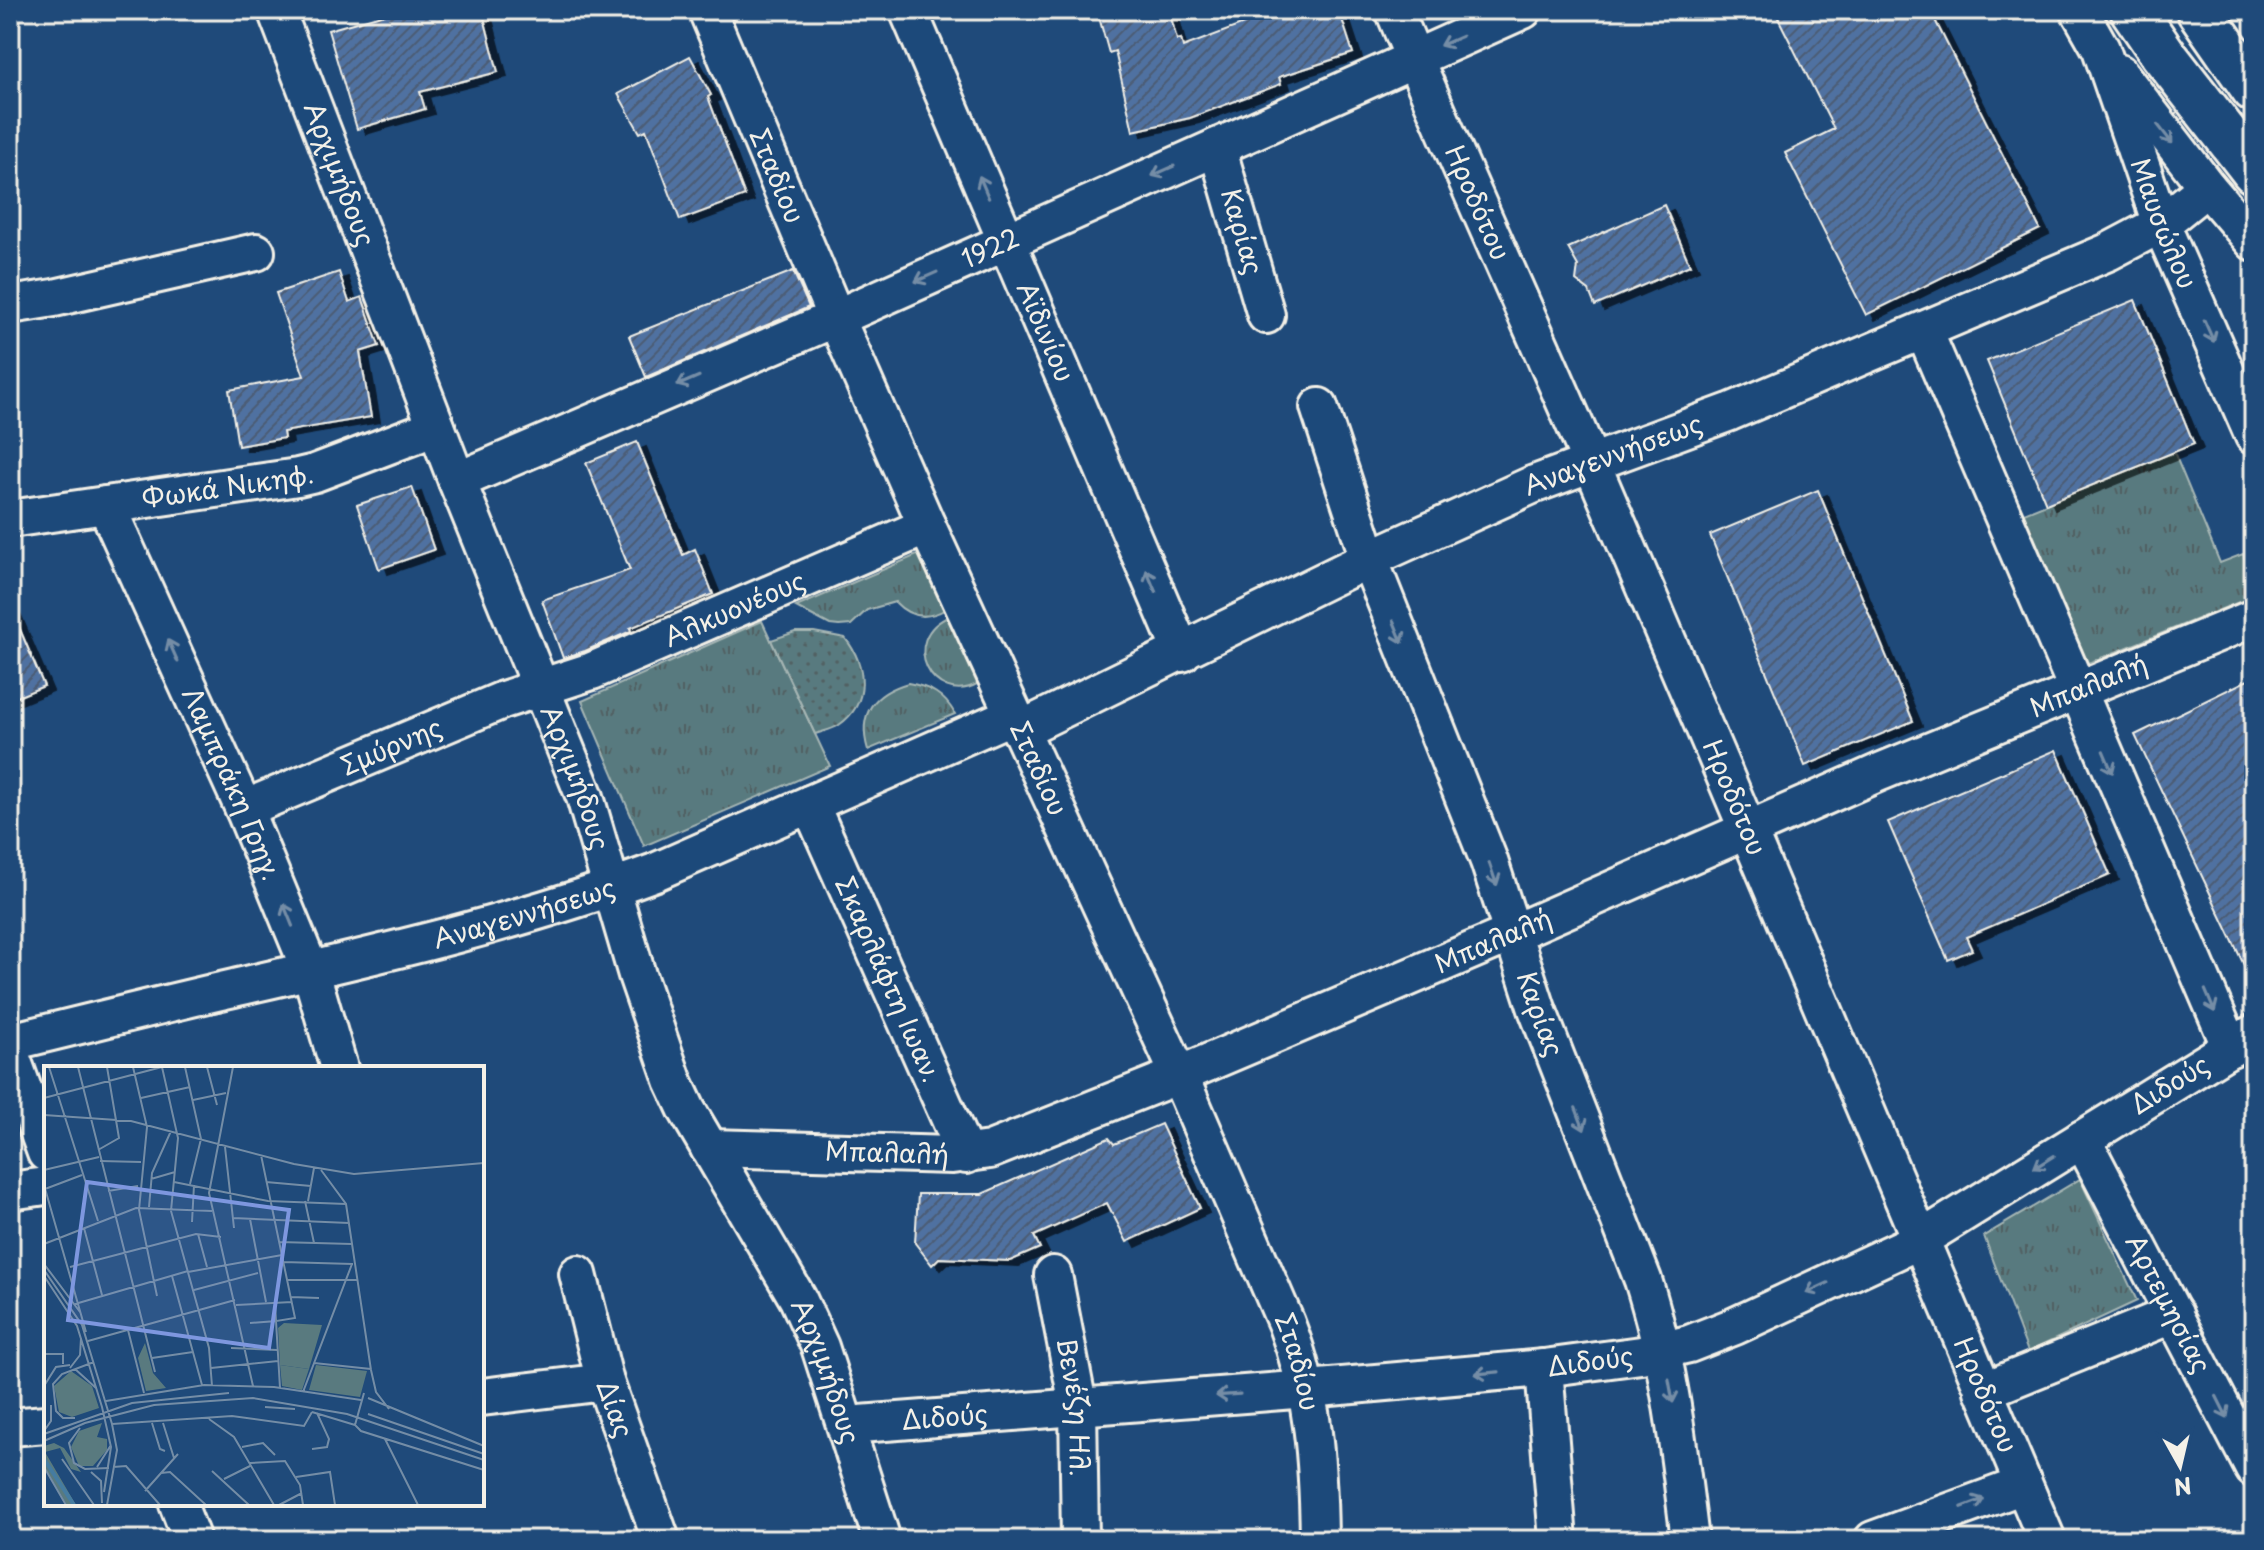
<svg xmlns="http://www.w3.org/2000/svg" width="2264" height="1550" font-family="'Playpen Sans',sans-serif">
<defs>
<pattern id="grass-tufts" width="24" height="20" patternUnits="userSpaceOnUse" patternTransform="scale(2)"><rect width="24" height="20" fill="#597a7f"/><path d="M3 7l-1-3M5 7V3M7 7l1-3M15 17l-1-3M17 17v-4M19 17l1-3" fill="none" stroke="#516162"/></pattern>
<pattern id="park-dots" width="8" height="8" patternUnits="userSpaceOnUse" patternTransform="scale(2)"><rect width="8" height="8" fill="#597a7f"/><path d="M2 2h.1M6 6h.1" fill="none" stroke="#516162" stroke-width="1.8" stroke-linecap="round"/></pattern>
<pattern id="building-hatch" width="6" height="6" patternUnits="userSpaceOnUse" patternTransform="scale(2)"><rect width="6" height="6" fill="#4f71a1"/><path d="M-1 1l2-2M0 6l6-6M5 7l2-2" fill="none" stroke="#4c5c74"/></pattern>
<filter id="shadow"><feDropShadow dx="9" dy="5" stdDeviation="0" flood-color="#0009"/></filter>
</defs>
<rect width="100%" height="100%" fill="#1f4a7a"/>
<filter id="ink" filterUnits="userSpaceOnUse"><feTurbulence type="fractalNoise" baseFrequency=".0125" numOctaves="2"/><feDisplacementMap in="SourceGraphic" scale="16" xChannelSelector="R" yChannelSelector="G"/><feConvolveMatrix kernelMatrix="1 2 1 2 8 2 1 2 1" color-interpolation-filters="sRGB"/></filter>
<g filter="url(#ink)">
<g fill="url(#grass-tufts)" stroke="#a6b6b4" stroke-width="2">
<path d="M2174 452 2220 563 2243 554 2254 582V596L2081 666 2019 515Z"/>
<path d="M924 552 946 609C927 620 910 618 895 602L867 610 851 625 839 626 830 625 796 607Z"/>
<path d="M950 616 979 683C932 709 897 638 950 616Z"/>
<path d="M762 621 830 766 644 846 582 701Z"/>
<path d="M908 683C930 687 944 694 955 714L868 750C857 713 874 693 908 683Z"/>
<path d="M2080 1179 2137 1301 2028 1352 1984 1236Z"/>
</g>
<path fill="url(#park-dots)" stroke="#a6b6b4" stroke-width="2" d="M795 632H814L845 638C866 664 871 703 839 725 832 730 823 731 815 734L771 640Z"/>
<g fill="url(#building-hatch)" stroke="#f4f1e8" stroke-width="2" filter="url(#shadow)">
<path d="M399 10H482L498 72 420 92 425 109 357 129 328 30Z"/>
<path d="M1097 10H1169L1177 40 1181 39 1183 47 1268 15 1266 10H1339L1353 53 1279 77 1281 84 1190 118 1133 131 1115 51 1109 53Z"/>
<path d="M1774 10H1930L2040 229 1866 315 1785 153 1834 129Z"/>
<path d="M690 56 711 95 708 97 745 196 680 220 646 130 640 133 618 94Z"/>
<path d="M1664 205 1690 265 1595 306 1589 291 1576 281 1578 266 1568 248Z"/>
<path d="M793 271 809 307 646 377 629 336Z"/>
<path d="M339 272 349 302 362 297 379 346 360 352 371 417 283 432 284 438 238 446 229 390 304 376 276 293Z"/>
<path d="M2135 300 2194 444 2046 504 1987 361Z"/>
<path d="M637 442 683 555 695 549 713 594 630 628 631 631 585 651 563 658 542 600 630 570 586 463Z"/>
<path d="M412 487 434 550 379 569 357 505Z"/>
<path d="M1818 490 1913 721 1805 766 1710 535Z"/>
<path d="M10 606 44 686 10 700Z"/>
<path d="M2254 677V986L2135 735Z"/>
<path d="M2056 750 2110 875 1966 937 1972 950 1948 960 1888 822Z"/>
<path d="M1161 1124 1200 1208 1127 1242 1107 1203 1034 1236 1040 1248 1010 1261 939 1258 932 1265 915 1243 918 1194H982L1109 1138 1114 1144Z"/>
</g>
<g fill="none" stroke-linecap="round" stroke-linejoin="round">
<defs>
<g id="minor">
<path id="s1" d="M276 10 457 481 585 797 637 975 673 1080 687 1110 798 1299 820 1347 882 1540"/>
<path id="s2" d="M707 10 836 318 927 526 1179 1075 1286 1323C1314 1395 1318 1464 1319 1540"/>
<path id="s3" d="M908 10 1182 653"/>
<path id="s4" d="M1394 10C1457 162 1526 311 1591 462 1746 820 1893 1181 2047 1540"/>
<path id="s5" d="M2079 10 2101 49 2161 224 2254 436"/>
<path d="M2119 73 2207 187 2254 242"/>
<path id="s6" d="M1217 147 1266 315"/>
<path d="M10 305 54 298 256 252"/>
<path d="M1924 331 2231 1048"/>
<path id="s7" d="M1319 407 1369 559 1489 861 1537 1009 1643 1280C1670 1365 1679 1452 1690 1540"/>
<path id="s8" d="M457 481 836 318 1523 10"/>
<path id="s9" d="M106 505 244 809 311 972 339 1068"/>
<path id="s10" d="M10 519 298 477 315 473 436 427"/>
<path id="s11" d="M1020 730 1369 559 1532 485 1730 412 2108 252 2161 224 2207 187"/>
<path id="s12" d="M810 804 966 1155"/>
<path id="s13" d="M244 809 503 700 592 671 927 526"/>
<path id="s14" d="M10 1042C85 1024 159 1005 234 988 376 955 518 923 655 872L1013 715"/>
<path d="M10 1053 46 1153"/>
<path id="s15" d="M2082 1139 2254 1469"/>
<path id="s16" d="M709 1148 952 1155 990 1150 1179 1075 1513 933 1880 772 2254 618"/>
<path d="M10 1191 46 1186"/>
<path id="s17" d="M578 1274 605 1382 661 1540"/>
<path id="s18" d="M1053 1275 1078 1405 1080 1540"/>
<path d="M1544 1368 1558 1540"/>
<path d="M1983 1391 2174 1314"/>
<path d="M482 1397 605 1382"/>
<path id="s19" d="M847 1425 1308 1389 1544 1368 1641 1355 1689 1344 1735 1326 1918 1241 2254 1033"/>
<path d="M10 1427 46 1424"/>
<path d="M178 1504 192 1540"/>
<path d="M1873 1540 2023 1485"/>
</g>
<g id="major">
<path d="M2133 10 2163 54 2254 171"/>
<path d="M2199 10 2254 89"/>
</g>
</defs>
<use href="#minor" stroke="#f4f1e8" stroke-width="42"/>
<use href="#major" stroke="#f4f1e8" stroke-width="50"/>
<use href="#minor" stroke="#1f4a7a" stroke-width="36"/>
<use href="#major" stroke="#1f4a7a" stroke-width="44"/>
</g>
<defs><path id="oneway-shaft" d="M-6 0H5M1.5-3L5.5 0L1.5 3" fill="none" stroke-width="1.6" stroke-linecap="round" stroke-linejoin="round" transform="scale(2)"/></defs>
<g stroke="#748da6">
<use href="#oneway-shaft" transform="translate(1451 41) rotate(157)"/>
<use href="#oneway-shaft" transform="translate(2165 134) rotate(52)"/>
<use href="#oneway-shaft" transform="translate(1163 171) rotate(156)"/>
<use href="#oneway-shaft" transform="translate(984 187) rotate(-113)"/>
<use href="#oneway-shaft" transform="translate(926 277) rotate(156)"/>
<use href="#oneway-shaft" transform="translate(2209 331) rotate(66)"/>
<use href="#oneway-shaft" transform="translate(688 381) rotate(157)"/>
<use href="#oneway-shaft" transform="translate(1151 581) rotate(-113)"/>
<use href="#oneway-shaft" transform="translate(1398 632) rotate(68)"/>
<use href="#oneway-shaft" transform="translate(173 651) rotate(-114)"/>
<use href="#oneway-shaft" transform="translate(2108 762) rotate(67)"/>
<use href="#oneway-shaft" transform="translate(1493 874) rotate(71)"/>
<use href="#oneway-shaft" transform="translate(288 915) rotate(-112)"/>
<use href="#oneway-shaft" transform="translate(2210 1001) rotate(67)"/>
<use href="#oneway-shaft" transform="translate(1580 1119) rotate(69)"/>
<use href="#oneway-shaft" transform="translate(2044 1162) rotate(148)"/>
<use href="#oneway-shaft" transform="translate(1817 1288) rotate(155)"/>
<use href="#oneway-shaft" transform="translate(1487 1373) rotate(175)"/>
<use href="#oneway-shaft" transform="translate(1671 1391) rotate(80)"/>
<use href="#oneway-shaft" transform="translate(1228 1395) rotate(176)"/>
<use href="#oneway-shaft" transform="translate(2222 1407) rotate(63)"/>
<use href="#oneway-shaft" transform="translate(1973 1503) rotate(-21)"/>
</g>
</g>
<g text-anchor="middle" stroke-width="6" stroke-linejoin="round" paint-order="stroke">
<g font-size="26" fill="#f4f1e8" stroke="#1f4a7a">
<text dy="9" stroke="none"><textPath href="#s1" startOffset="176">Αρχιμήδους</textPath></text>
<text dy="9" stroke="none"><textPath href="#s2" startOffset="180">Σταδίου</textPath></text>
<text dy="9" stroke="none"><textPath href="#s4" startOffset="210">Ηροδότου</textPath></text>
<text dy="9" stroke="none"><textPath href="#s5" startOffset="230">Μαυσώλου</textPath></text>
<text dy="9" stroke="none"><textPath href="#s6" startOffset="88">Καρίας</textPath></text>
<text dy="9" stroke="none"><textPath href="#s8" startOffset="582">1922</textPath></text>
<text dy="9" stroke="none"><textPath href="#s3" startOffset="350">Αϊδινίου</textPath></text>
<text dy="9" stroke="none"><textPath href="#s11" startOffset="654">Αναγεννήσεως</textPath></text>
<text dy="9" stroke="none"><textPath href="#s10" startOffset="220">Φωκά Νικηφ.</textPath></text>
<text dy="9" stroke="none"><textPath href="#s13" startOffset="530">Αλκυονέους</textPath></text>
<text dy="9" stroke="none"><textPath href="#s16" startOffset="1474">Μπαλαλή</textPath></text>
<text dy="9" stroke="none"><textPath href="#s13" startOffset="160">Σμύρνης</textPath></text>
<text dy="9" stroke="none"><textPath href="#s2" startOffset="828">Σταδίου</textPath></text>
<text dy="9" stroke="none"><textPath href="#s1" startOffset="824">Αρχιμήδους</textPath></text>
<text dy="9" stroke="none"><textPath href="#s9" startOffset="306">Λαμπράκη Γρηγ.</textPath></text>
<text dy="9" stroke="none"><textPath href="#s4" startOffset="858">Ηροδότου</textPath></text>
<text dy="9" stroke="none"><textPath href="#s14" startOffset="530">Αναγεννήσεως</textPath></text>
<text dy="9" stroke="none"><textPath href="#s16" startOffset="826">Μπαλαλή</textPath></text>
<text dy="9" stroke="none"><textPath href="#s12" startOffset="192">Σκαρλάφτη Ιωαν.</textPath></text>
<text dy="9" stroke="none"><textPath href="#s7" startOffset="646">Καρίας</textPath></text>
<text dy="9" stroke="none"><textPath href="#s19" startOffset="1394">Διδούς</textPath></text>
<text dy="9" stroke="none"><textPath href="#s16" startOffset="178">Μπαλαλή</textPath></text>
<text dy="9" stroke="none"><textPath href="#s15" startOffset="186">Αρτεμησίας</textPath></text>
<text dy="9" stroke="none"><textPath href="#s19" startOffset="746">Διδούς</textPath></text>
<text dy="9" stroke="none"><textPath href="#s2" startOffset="1476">Σταδίου</textPath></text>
<text dy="9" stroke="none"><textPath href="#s1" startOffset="1472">Αρχιμήδους</textPath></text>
<text dy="9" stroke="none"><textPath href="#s4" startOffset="1506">Ηροδότου</textPath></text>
<text dy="9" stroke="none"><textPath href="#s18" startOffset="134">Βενέζη Ηλ.</textPath></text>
<text dy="9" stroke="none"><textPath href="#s17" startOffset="140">Δίας</textPath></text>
<text dy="9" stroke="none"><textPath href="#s19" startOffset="98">Διδούς</textPath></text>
</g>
</g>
<g transform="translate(44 1066)">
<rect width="440" height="440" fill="#1f4a7a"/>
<path d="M101 277 109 307 122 322 102 325 94 292ZM236 299 265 303 258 324 238 320ZM272 299 323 305 316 331 265 324ZM27 305 48 320 55 342 28 351 15 346 10 320ZM58 357 53 371 63 373V384L49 400H35L27 381 35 365ZM10 377 20 382 37 406 27 403 16 382 1 386 32 439H23L0 400V380Z" fill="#597a7f"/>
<path d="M240 257 278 259 265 303 236 299 234 262Z" fill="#597a7f"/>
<path fill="none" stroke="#457ca1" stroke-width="4" d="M0 393 30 439"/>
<path fill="none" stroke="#748da6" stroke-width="2" d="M5 1 54 155M34 1 111 306M89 1 103 61 95 144 113 230M118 1 134 72 127 145 165 282 168 320M141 1 157 73 146 118M163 1 173 39M189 1 165 127 209 320M0 32 118 1M97 32 146 21M149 34 182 27M0 49 87 55 250 98 310 108 440 97M181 81 190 162M54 84 75 72 63 1M217 89 251 252 232 255 236 322M56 95 97 96M0 104 55 91M277 104 302 138 327 304 332 326 345 343M107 113 131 106M130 116 224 135 302 138M222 116 267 120M0 119 42 266M1 123 38 109M64 125 94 120M261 135 270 177M264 135 270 102M105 141 108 107 127 65M189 152 305 157M206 153 222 236M148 156 150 119M40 162 58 229M154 168 163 201M235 176 308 178M0 178 92 142 168 145M239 196 309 198M0 198 36 246M26 201 152 168 177 171M0 204 38 259 68 358 73 384 63 439M144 206 238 189M0 210 33 260 58 341 67 381 60 426M128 210 158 319M244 214H313M150 224 214 207M247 231 275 232M31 238 144 205M192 239 248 236M206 257 232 255 231 236M84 264 100 327M44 275 191 234M187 282 233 284M0 288H19V298M108 292 149 286M270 297 327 303M26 302 36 289 37 272M167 302 234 295M31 303 52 322M0 320 12 301 26 299M259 326 308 198M320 327 311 359 317 365 440 404M324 332 440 380M62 335 160 319 230 321 317 334M221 341 251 343M268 346 311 359M324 348 440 388M31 352H19L12 345 9 318 18 308 50 296M165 353 190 371 230 439M108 357 116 383 121 385M119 357 130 392M68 358 188 350 260 360 268 346M36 362 25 377 30 397 41 403 65 402M0 365 7 355V339M0 368 88 337 185 327M341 373 374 439M0 375 41 357 110 339 209 332 303 348 440 394M198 381 219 377 231 389M268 383 283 381 285 373 273 347M18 393 50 439M206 397 241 395 256 419 259 439M0 401 22 439M53 401 67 379M69 401 82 400 116 439M168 405 205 439M47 406 57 415 58 437M117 407 126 406 162 439M252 411 286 406 291 439M180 413 206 400M101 425 134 388M235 439 258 427"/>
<path fill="#7e97df" fill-opacity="0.15" stroke="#7e97df" stroke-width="4" d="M43 116 245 144 225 282 24 254Z"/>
<rect width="440" height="440" fill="none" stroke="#f4f1e8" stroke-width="4"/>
</g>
<rect width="2264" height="1550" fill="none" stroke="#1f4a7a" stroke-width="40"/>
<rect x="20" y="20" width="2224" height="1510" fill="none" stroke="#f4f1e8" stroke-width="3" filter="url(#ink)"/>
<g transform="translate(2180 1466) rotate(172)" stroke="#1f4a7a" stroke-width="6" paint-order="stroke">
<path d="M0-6L14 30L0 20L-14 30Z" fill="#f4f1e8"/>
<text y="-12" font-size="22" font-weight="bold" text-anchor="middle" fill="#f4f1e8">N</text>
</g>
</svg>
